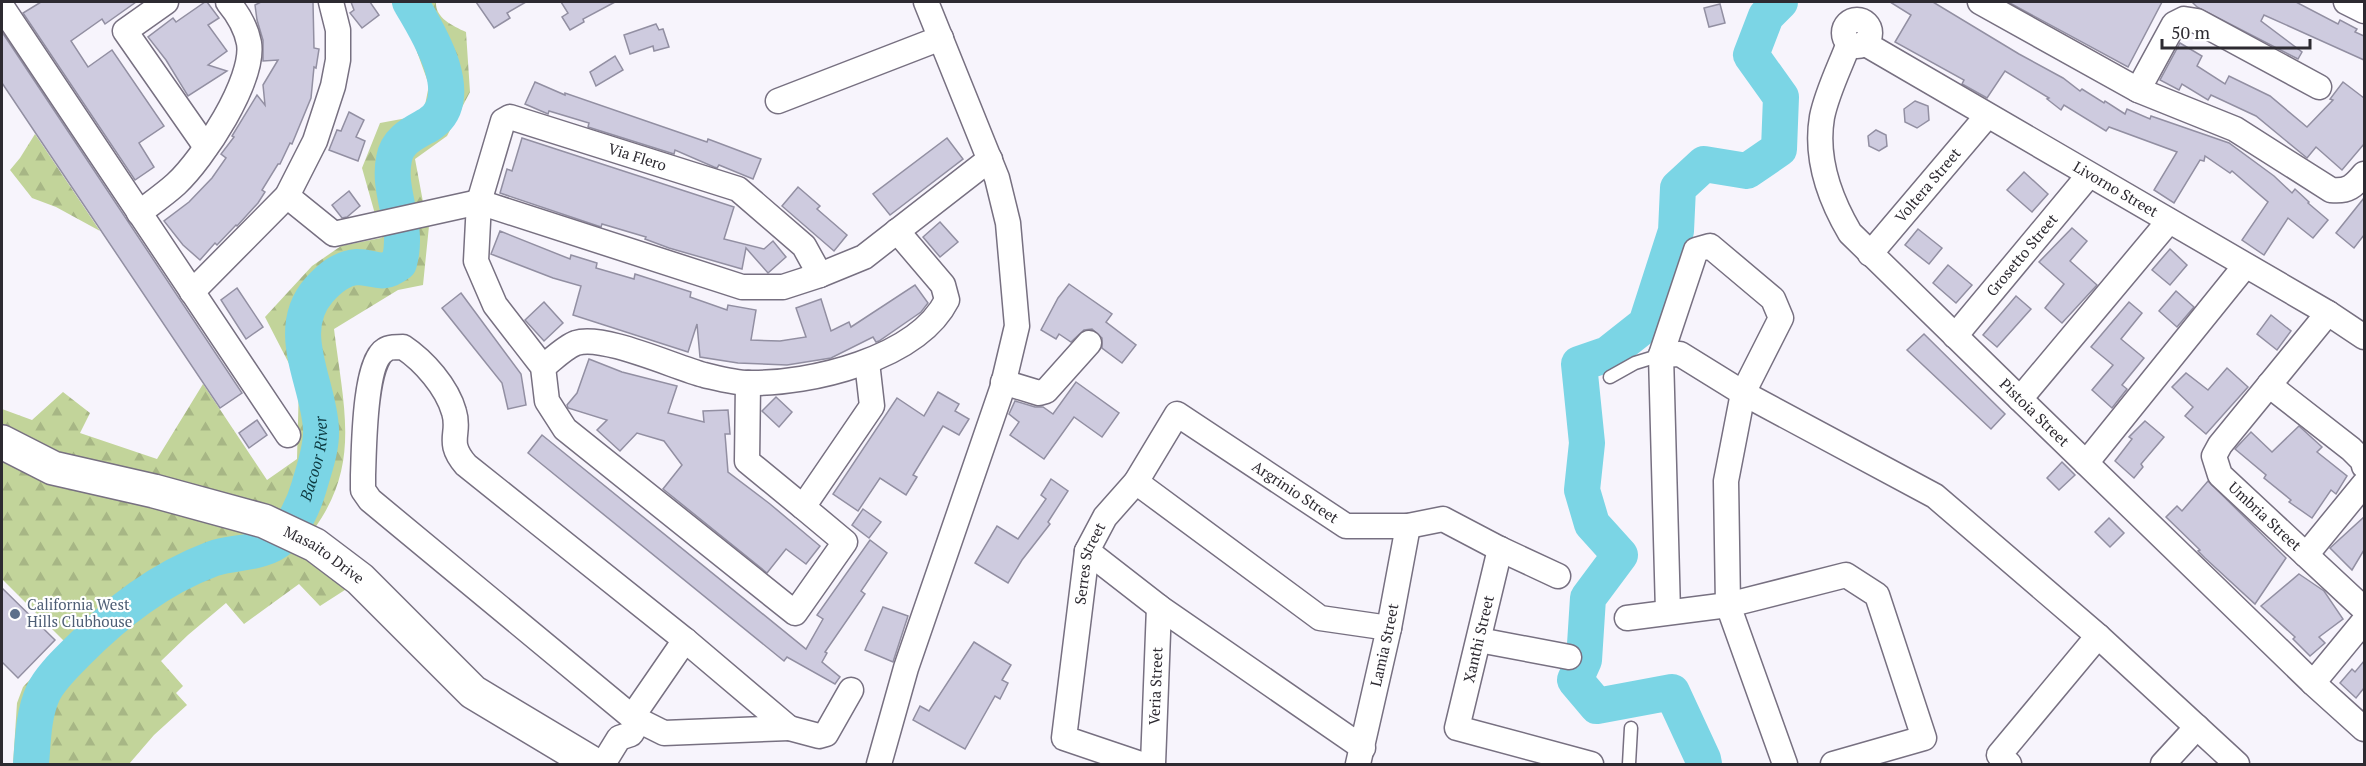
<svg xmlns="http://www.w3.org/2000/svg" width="2366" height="766" font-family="'PT Serif',serif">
<defs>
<pattern id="forest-firs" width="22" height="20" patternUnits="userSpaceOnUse" patternTransform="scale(1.5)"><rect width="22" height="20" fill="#c2d49a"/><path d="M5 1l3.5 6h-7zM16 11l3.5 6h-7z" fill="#a7b685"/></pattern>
</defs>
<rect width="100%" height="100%" fill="#f7f4fc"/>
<g fill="url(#forest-firs)">
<path d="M391 2H436C435 18 453 26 466 32L470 92 447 136 415 159 423 202 417 205 375 214 362 168 380 123 423 115 429 85 407 24Z"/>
<path d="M35 134 100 231 56 207 32 198 10 170 20 158Z"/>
<path d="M422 225 429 226 423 285 398 290 334 329C345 418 364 475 298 549L348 588 320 606 299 584 244 624 226 603 188 635 161 661 183 686 176 693 187 705 154 735 129 764H13L17 703 23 687 65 642 2 579V409L32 420 63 392 90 413 80 433 157 459 203 384 267 480 297 459 299 383 265 317 312 266 341 246 381 238 386 234Z"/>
</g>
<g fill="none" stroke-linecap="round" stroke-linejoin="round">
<g stroke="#7bd5e5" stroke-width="36">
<path id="s1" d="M31 764C33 741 33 715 43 693 50 678 66 663 78 651 117 612 159 579 212 559 234 551 262 555 281 538 294 526 304 504 309 487 314 469 322 448 321 429 319 383 283 331 319 290 329 279 341 268 357 267 376 267 381 277 399 263 410 224 387 194 394 159 397 140 414 133 428 125 471 100 427 30 410 2"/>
<path d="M1704 764 1703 759 1672 692 1597 706 1575 680 1584 660 1588 598 1620 555 1592 524 1582 490 1587 443 1579 364 1608 354 1646 324 1676 231 1678 188 1704 164 1747 171 1779 149 1781 97 1751 55 1766 16 1780 2"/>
</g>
</g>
<g fill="#cecbdf" stroke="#928fa2" stroke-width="1.5">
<path d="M41 2H136L105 24 102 19 71 41 88 67 112 50 164 126 139 143 154 167 135 180 23 13Z"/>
<path d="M205 2H207L219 18 208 25 227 51 208 65 227 71 188 96 166 60 148 37 173 18 176 22Z"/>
<path d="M261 2H313L314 48 319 49 316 68 314 67 311 98 292 144 290 143 280 164H278L262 190 265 192 258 203 237 226 236 225 217 245 215 243 200 260 183 245 164 221 189 202 212 178 226 158 221 154 234 137 232 136 257 95 265 105 263 85 278 60 263 61V40L257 20 255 5Z"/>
<path d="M351 2H370L379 15 362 28 350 13 354 10Z"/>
<path d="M476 2H526L507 13 510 18 494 28Z"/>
<path d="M561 2H615L583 19 584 22 570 30 562 17 568 13Z"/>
<path d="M1890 2H1933L2019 54 2063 78 2080 91 2082 89 2104 103 2105 101 2125 114 2127 109 2150 119 2151 116 2229 143 2274 176 2292 193 2295 189 2309 202 2308 203 2328 220 2313 238 2288 218 2264 255 2242 240 2268 202 2232 171 2230 173 2205 156 2204 161 2200 160 2174 203 2154 190 2177 152 2109 127 2106 131 2064 105 2061 110 2047 99 2049 98 2005 71 1987 98 1962 84 1964 80 1895 42 1911 15Z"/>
<path d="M2008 2H2162L2128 67Z"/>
<path d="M2192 2H2296L2338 24 2340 20 2357 29 2355 32 2364 36V60L2264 15 2261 21 2302 52 2298 59 2197 7Z"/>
<path d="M1720 4 1725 23 1709 27 1704 8Z"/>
<path d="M656 24 659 30 663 29 669 47 654 51 653 46 630 54 624 35Z"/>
<path d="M2 32 242 393 220 408 2 83Z"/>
<path d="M2180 43 2202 56 2197 66 2225 84 2229 76 2270 96 2307 127 2333 100 2330 99 2343 82 2364 98V144L2342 170 2316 147 2307 158 2256 116 2211 95 2208 100 2182 84 2179 90 2160 80Z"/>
<path d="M615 56 623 70 596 86 590 72Z"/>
<path d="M535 82 565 95V93L707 142 708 139 761 159 753 179 719 165 717 168 714 167 675 150 674 154 588 127 589 123 549 111 548 114 525 104Z"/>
<path d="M1915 101 1928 106 1929 120 1917 128 1905 122 1904 109Z"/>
<path d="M349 112 364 120 356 137 365 141 358 161 329 150 337 130 341 131Z"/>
<path d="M1876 130 1886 135 1887 146 1879 151 1869 146 1868 136Z"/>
<path d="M522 138 734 207 724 239 764 249 773 241 786 257 768 273 746 248 742 269 669 248 645 239 646 237 602 224 601 227 500 193 507 169 512 171Z"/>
<path d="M947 138 963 159 890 215 873 194Z"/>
<path d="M2024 172 2048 194 2032 212 2007 190Z"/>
<path d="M798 187 820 206 817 209 847 235 834 251 782 206Z"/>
<path d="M349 191 360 206 347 217 342 218 332 205Z"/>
<path d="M2364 198V235L2354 248 2336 233Z"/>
<path d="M940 222 958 242 940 257 923 237Z"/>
<path d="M2072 228 2087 241 2070 261 2097 285 2062 323 2045 308 2064 284 2039 262Z"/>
<path d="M1918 229 1942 248 1929 264 1905 245Z"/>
<path d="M500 231 570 259 571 255 597 263 596 268 634 279 635 274 691 292 690 297 727 310 728 305 756 310 751 340 780 341 806 337 796 308 821 299 831 331 849 322 851 327 915 285 928 303 921 312 879 341 876 342 873 337 831 358 787 365 738 363 700 357 697 324 688 352 573 315 581 286 553 278 491 254Z"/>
<path d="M2170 249 2187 265 2170 285 2152 270Z"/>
<path d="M1948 265 1972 285 1956 303 1933 283Z"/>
<path d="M1069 284 1112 314 1106 322 1136 345 1122 363 1102 348V338L1092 329 1084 330 1071 342 1059 334 1056 339 1041 330 1058 298Z"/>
<path d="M237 288 263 327 246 339 221 300Z"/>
<path d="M2176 291 2194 307 2177 327 2159 311Z"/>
<path d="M461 293 521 374 526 405 508 409 502 383 442 308Z"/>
<path d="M2016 296 2031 309 1997 347 1983 335Z"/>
<path d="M544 302 563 323 544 341 525 320Z"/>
<path d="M2129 302 2142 313 2121 339 2144 358 2122 385 2127 389 2112 408 2092 390 2113 365 2091 347Z"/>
<path d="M2271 315 2291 331 2277 350 2257 334Z"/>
<path d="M1924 334 2005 414 1991 429 1907 350Z"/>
<path d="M589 359 622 372 677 386 668 413 704 422 703 411 728 410 730 434H725L728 472 770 504 820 546 806 564 786 549 767 573 663 489 682 465 664 441 637 433 620 451 597 430 607 420 568 408 567 405 577 393Z"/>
<path d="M2227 368 2248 387 2206 434 2185 416 2193 407 2172 387 2186 373 2208 390Z"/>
<path d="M1076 382 1119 413 1102 437 1074 417 1044 459 1010 435 1019 422 1009 414 1015 401 1035 407H1043L1053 414Z"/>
<path d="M938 392 959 404 955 411 969 419 959 435 943 426 913 475 917 477 906 495 880 478 858 511 833 494 897 398 924 416Z"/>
<path d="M776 397 792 412 779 427 762 411Z"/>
<path d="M257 420 267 435 249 448 239 433Z"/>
<path d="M2145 421 2164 437 2141 464 2143 467 2134 478 2115 461 2132 439 2129 437Z"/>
<path d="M2299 426 2322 447 2317 452 2347 476 2336 494 2331 490 2312 518 2289 502 2291 500 2264 478 2266 475 2235 449 2251 432 2272 452Z"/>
<path d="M542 435 806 649 823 619 817 615 870 540 887 553 861 591 865 594 825 652 827 653 822 662 840 677 835 684 787 657 784 661 528 453Z"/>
<path d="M2062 462 2075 475 2059 490 2047 478Z"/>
<path d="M1051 479 1068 491 1048 522 1050 524 1022 560 1008 583 975 563 997 526 1018 539 1046 499 1041 495Z"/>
<path d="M2208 481 2286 558 2255 604 2205 558 2198 551 2200 550 2166 517 2177 506 2182 511Z"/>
<path d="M863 509 881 522 869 538 852 525Z"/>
<path d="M2364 517V550L2352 570 2330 548Z"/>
<path d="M2109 518 2124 533 2110 547 2095 532Z"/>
<path d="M2299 574 2324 591 2343 619 2319 637 2325 643 2310 656 2293 639 2295 637 2261 606Z"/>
<path d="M2 588 55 640 18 678 2 662Z"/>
<path d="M883 607 908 616 893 662 865 650Z"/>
<path d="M974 642 1011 665 1002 680 1008 683 1000 699 995 696 965 749 913 720 920 706 929 711Z"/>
<path d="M2364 661V688L2356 698 2340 683 2352 669 2355 672Z"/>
</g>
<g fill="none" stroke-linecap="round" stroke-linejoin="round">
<defs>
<g id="lane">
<path d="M1610 377 1635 363 1661 355"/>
<path d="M1629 764 1631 728"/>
</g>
<g id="street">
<path d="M166 2 125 31 206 147"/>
<path d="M1980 2 2138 90 2235 129 2331 190C2348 192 2354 186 2364 174"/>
<path d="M2346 2 2364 11"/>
<path d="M2 7 288 435"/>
<circle cx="1857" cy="33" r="13"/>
<path id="s2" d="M1849 43C1840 67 1827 92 1822 117 1815 158 1830 199 1850 233L2020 399 2313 683 2364 729"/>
<path id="s3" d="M1864 43 2328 313 2364 337"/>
<path d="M2138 90 2174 24 2184 19 2197 21 2319 87"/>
<path d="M778 101 941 38"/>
<path d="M287 196 334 234 479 202 742 287H783L820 275 864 257 990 159"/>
<path d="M139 213C152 203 165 194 176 184 203 159 255 80 249 43 246 27 238 14 228 2"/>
<path id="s4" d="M1870 254 1987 116"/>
<path d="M192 292 287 196 315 141 333 86 338 60V30L331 2"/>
<path id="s5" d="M2328 313 2220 445 2214 456 2220 475 2364 609"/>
<path id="s6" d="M1955 336 2089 175"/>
<path d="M403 347C424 361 447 387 454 412 461 434 445 441 466 465L685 640 789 728 664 733 632 717 370 500 363 490V475C364 451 364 362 385 350 389 347 397 347 403 347Z"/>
<path d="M1661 355 1680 354 1743 393 1935 496 2098 636 2237 764"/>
<path d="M543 367C552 360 565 347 576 343 603 334 674 367 704 375 717 378 735 383 749 383 810 384 917 359 947 300L943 285 897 231"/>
<path d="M1003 382 1039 393 1046 391 1089 343"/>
<path d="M748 383 747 461 803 507 872 406 867 362"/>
<path d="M2269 385 2351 449 2363 461 2364 466"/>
<path d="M2020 399 2169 221"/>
<path d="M2086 463 2245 266"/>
<path d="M1136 482 1320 618 1389 628"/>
<path id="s7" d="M803 507 845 542 795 613 565 429 547 401 543 367 495 305 476 261 479 202 503 121 510 117 738 189 804 246 820 275"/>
<path d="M1500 549 1457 728 1591 764"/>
<path d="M1087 551 1159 607 1363 748"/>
<path d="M2306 555 2364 484"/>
<path d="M1668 612 1661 355 1696 250 1710 246 1773 299 1781 318 1743 393 1726 481 1728 605 1785 764"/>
<path d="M1627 618 1728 605 1846 575 1877 595 1924 738 1833 764"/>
<path d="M1479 640 1569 657"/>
<path d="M2313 683 2364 621"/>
<path d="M632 717 685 640"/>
<path d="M789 728 819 736 826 734 851 690"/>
<path d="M603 764 619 738 631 734 639 721"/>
<path d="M879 764 906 668 1002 389 1017 326 1008 223 997 178 926 2"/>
<path id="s8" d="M1141 764 1064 738 1087 551 1105 517 1136 482 1177 414 1346 526H1408L1443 519 1500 549 1558 576"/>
<path id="s9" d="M1153 764 1159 607"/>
<path id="s10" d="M1358 764 1389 628 1408 526"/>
<path d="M2009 764 1999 755 2098 636"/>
<path d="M2163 764 2197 727"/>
</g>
<g id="secondary">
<path id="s11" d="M2 442 53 468 154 491 264 521 315 545 360 579 473 692 593 764"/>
</g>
</defs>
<use href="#lane" stroke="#777081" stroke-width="15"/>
<use href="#street" stroke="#777081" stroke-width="27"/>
<use href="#secondary" stroke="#777081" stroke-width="36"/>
<use href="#lane" stroke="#fff" stroke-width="12"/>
<use href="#street" stroke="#fff" stroke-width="24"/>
<use href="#secondary" stroke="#fff" stroke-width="33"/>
</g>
<circle fill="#5c6f8a" stroke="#fff" stroke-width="2" cx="15" cy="614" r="6"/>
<g text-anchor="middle" stroke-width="4.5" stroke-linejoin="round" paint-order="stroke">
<g font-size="15" fill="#2d2a31" stroke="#fff">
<text dy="5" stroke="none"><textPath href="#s7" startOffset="915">Via Flero</textPath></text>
<text dy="5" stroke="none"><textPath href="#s4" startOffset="90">Voltera Street</textPath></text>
<text dy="5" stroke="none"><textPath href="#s3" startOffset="291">Livorno Street</textPath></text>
<text dy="5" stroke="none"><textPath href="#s6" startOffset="105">Grosetto Street</textPath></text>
<text dy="5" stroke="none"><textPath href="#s2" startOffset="458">Pistoia Street</textPath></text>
<text dy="5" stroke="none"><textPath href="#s8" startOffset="576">Argrinio Street</textPath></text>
<text dy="5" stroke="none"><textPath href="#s5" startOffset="264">Umbria Street</textPath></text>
<text dy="5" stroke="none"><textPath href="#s11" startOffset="344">Masaito Drive</textPath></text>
<text dy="5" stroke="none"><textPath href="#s8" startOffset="258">Serres Street</textPath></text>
<text transform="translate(1479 639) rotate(-77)" y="5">Xanthi Street</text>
<text dy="5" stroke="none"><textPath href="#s10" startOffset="122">Lamia Street</textPath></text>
<text dy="5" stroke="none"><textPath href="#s9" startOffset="78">Veria Street</textPath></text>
</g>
<g font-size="15" fill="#4e5e75" stroke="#fff" text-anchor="start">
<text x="27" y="610">California West<tspan x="27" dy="17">Hills Clubhouse</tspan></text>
</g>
<g font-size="16" font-style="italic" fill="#0d3940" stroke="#fff">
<text dy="6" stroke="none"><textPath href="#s1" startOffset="452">Bacoor River</textPath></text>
</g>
</g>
<rect width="2366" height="766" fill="none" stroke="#2d2a31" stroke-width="6"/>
<path d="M2162 39v9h148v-9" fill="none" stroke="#2d2a31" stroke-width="3"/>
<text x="2171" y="39" font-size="18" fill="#2d2a31" stroke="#ffffff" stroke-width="4.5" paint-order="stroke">50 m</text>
</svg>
